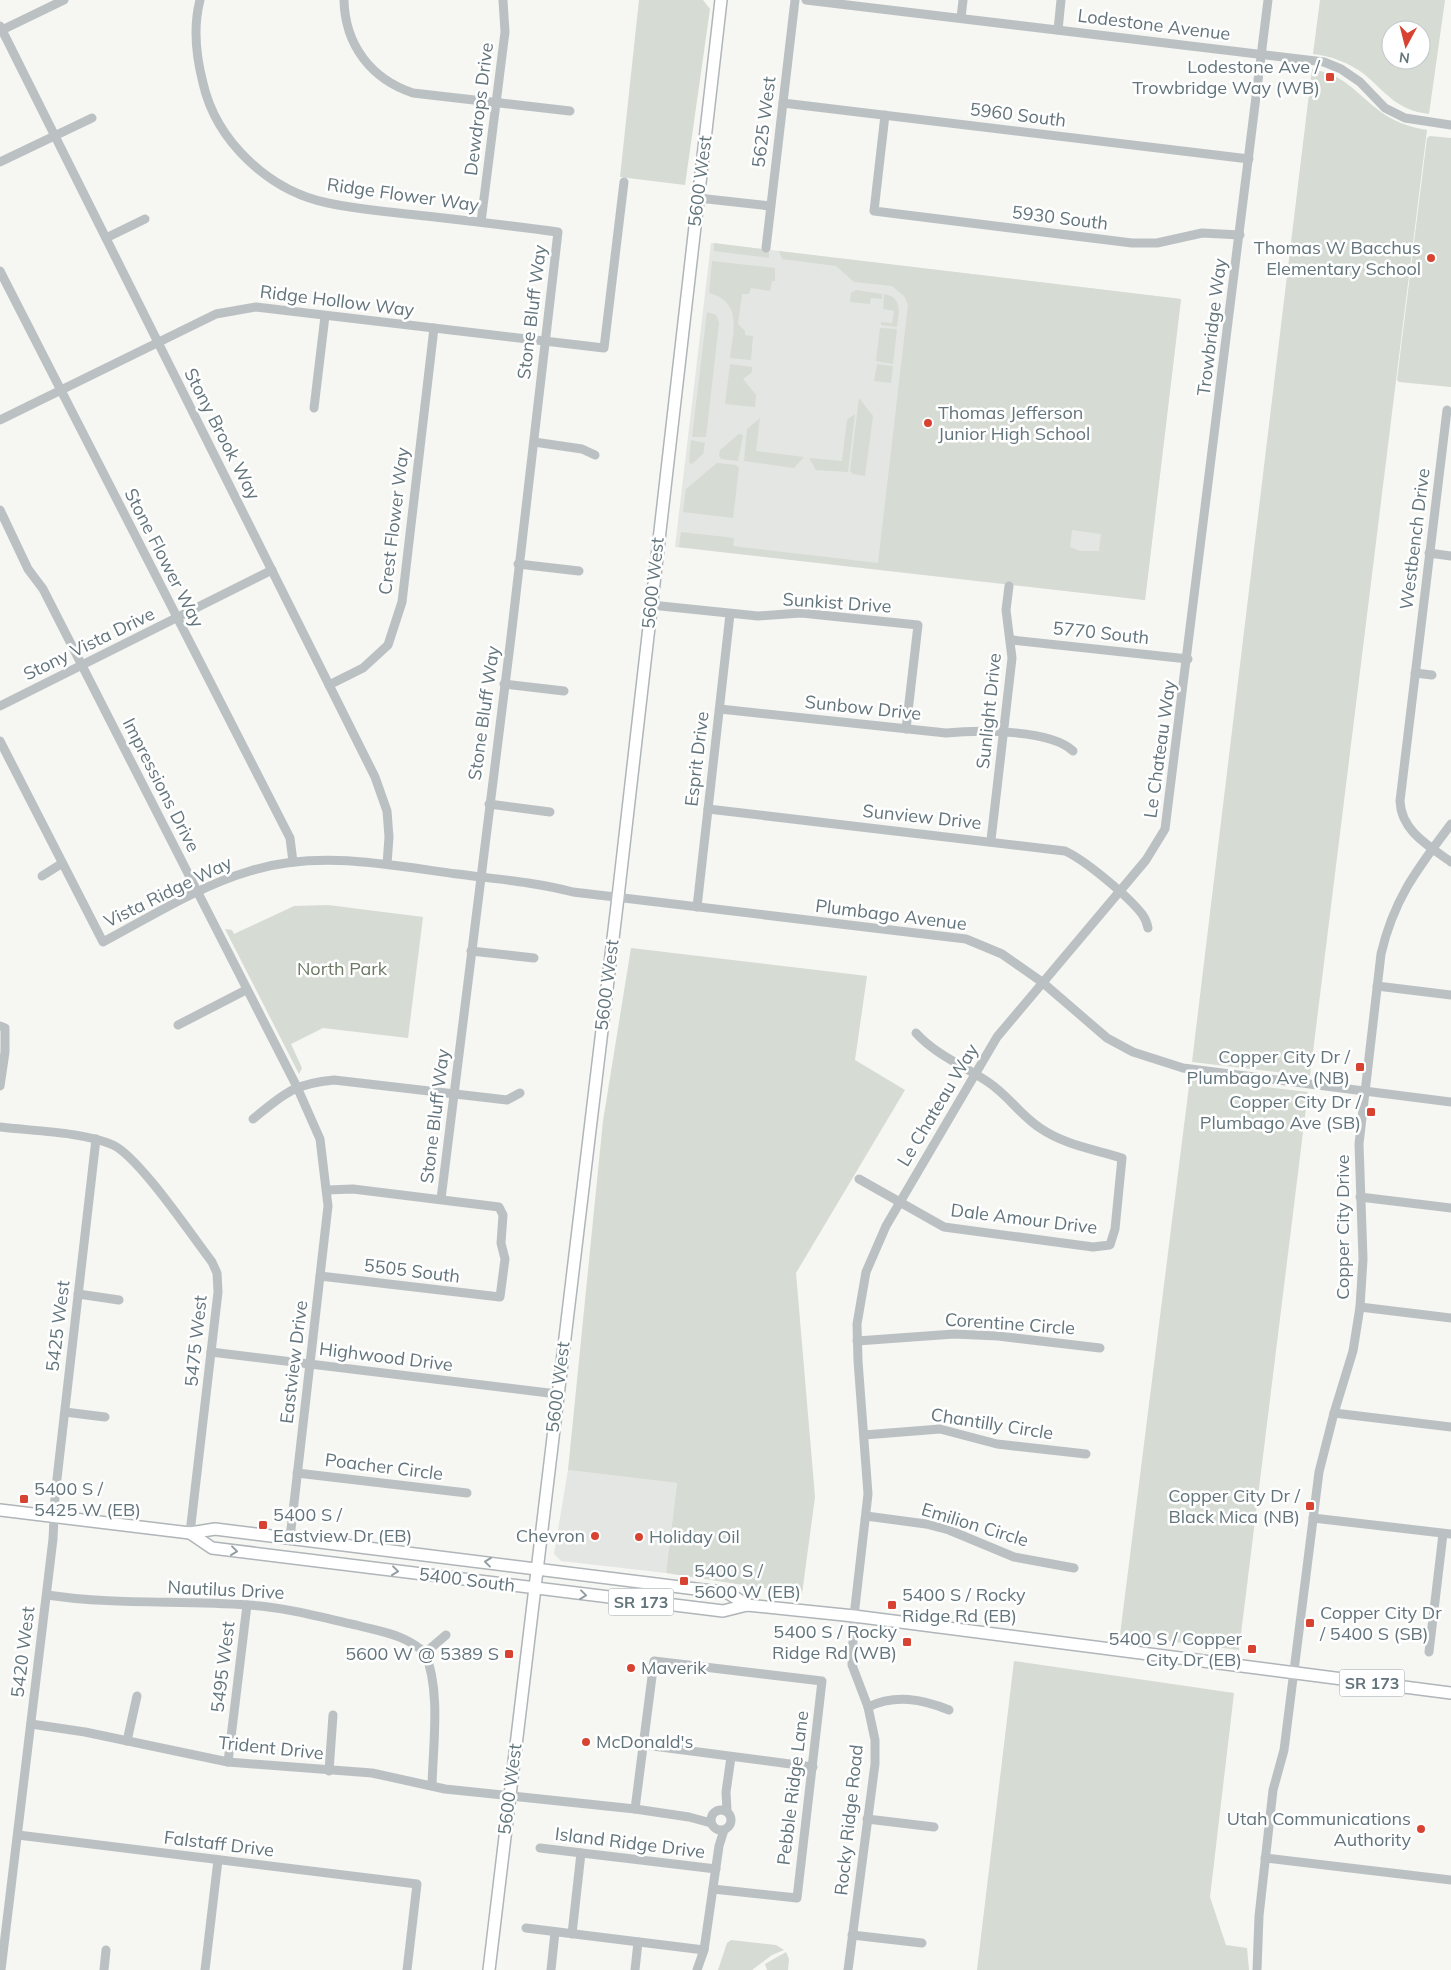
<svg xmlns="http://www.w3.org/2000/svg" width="1451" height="1970" font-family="Mulish,sans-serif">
<rect width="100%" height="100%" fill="#f6f6f3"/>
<g fill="#e4e6e4">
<path d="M711 243 1181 299 1145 600 675 547Z"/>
<path d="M568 1470 677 1483 666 1573 561 1561 554 1554Z"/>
</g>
<g fill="#d6dbd3" fill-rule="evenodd">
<path d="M639 0H703L710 9 685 185 620 177Z"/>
<path d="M1320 0H1445L1429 114C1396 110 1387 93 1364 74 1349 63 1332 56 1313 54ZM1391 30H1421V60H1391Z"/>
<path d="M1312 69C1344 75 1353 90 1377 109 1392 121 1409 127 1427 130L1310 1076 1192 1062Z"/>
<path d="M1430 136 1451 138V387L1399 382 1397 380 1427 138Z"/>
<path d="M714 243 769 250V258L714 251Z"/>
<path d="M779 251 1181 299 1145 600 679 547 681 532 734 538 733 546 878 563 908 305 905 297 892 286 854 282 836 266 782 259ZM1072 530 1101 534 1099 551H1080L1070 547Z"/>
<path d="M712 261 775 268V281H772L770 291 751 288 749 294H742L738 324 745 331V335L753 336 751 360 730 358C733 331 743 302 709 293Z"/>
<path d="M856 290 882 294V299L871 298 870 304 850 302 851 293Z"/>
<path d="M884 294C903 297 899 313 897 327L881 325V322L892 323 894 311 883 309Z"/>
<path d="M707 312 716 315 719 323 706 437H692Z"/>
<path d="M880 328 897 329 893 364 876 361Z"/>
<path d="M730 364 752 367V372L743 379 756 395 755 407 725 404Z"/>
<path d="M877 364 893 366 891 383 874 381Z"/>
<path d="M859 398 873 416 865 476 853 474 850 471Z"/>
<path d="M855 414 848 472 816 470 809 458 842 461 847 420Z"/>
<path d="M760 418 756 451 804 457 794 468 744 461 747 429Z"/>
<path d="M739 434 743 435 738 461 721 459 719 455 720 450Z"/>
<path d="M691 440 705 443 703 454 692 464 689 463Z"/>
<path d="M717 463 736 465 739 468 733 518 683 512 686 489Z"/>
<path d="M328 905 423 917 408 1038 323 1028 291 1044 302 1068 299 1074 225 929 232 930 234 934 294 906Z"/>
<path d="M631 948 867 976 855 1060 905 1090 796 1273 815 1497 802 1594 666 1573 677 1483 568 1470 603 1121Z"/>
<path d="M1190 1078 1308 1092 1239 1650 1120 1635Z"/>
<path d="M1014 1661 1234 1693 1210 1897 1226 1945 1247 1948 1249 1970H977Z"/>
<path d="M731 1940 776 1945 784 1950 772 1955 752 1970H718L727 1943Z"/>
<path d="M786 1952 789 1959 788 1970H767L765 1964Z"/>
</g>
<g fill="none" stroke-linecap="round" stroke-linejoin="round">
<defs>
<g id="major">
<path d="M0 1510 190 1533 215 1529 728 1593 747 1605"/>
<path d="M190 1533 212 1548 723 1611 747 1605 854 1616 1451 1693"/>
<path d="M489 1970 618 897 721 0"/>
</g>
</defs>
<use href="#major" stroke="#afb5b8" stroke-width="14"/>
<g stroke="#bbc1c3" stroke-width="9">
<path d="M200 0C193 27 196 56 203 83 216 141 269 191 328 203 360 210 393 212 426 216 470 221 514 226 558 232L511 637 441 1199"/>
<path d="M344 0C345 45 371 79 413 93L570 111"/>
<path d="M806 0 1324 62 1341 69 1360 82 1385 108 1405 118 1451 125"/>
<path d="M961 18 963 0"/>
<path d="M0 26 375 777 387 811 389 837 387 864"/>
<path d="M2 30 64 0"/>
<path d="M1058 30 1061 0"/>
<path d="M783 103 1249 159"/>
<path d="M885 115 874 211 1132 243H1157L1202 233 1240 235"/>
<path d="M0 162 92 118"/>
<path d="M698 198 770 206"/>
<path d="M481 222 505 32 503 0"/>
<path d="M106 238 145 219"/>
<path d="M766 248 795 0"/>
<path d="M0 271 290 838 293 862"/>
<path d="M314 408 325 316"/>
<path d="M1447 410 1400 801C1401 831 1429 846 1451 862"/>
<path d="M0 420 216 314 256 307 604 348 624 182"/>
<path d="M534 442 582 449 595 455"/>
<path d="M0 510 28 569 43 589 297 1087 320 1139 328 1206 290 1538"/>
<path d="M1429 553 1451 556"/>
<path d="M518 564 579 571"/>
<path d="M651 605 758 616 801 613 918 625 906 729"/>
<path d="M1012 640 1188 659"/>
<path d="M1415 673 1432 675"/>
<path d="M504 684 564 691"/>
<path d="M329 685 363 668 388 645 402 602 434 328"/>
<path d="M0 706 272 570"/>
<path d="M720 709 946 733C977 730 1051 729 1073 751"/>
<path d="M0 741 103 942C150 917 199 886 250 871 318 850 389 865 457 874 496 879 535 882 573 892L966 939 1002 954 1042 982 1107 1038 1133 1052 1183 1068 1451 1102"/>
<path d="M489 804 550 812"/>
<path d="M708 809 1065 851C1085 860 1128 896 1142 914 1145 918 1147 923 1148 928"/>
<path d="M991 840 1012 658 1006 610 1009 586"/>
<path d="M42 876 61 864"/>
<path d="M697 907 730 614"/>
<path d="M471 951 534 958"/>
<path d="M1377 986 1451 995"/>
<path d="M178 1025 246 990"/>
<path d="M0 1026 5 1028V1052L0 1086"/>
<path d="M253 1119C284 1094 292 1084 334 1080L507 1100 520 1093"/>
<path d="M0 1127C33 1131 84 1132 113 1145 139 1157 192 1236 212 1262L217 1273 218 1292 190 1533"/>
<path d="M859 1179 944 1227 1093 1247 1110 1245 1115 1229 1122 1158C1093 1149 1065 1145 1040 1128 1020 1115 1008 1095 988 1082 964 1066 936 1055 916 1033"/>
<path d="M1360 1197 1451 1208"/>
<path d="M320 1276 500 1297 505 1259 501 1243 503 1215 499 1207 353 1189 327 1190"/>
<path d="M78 1294 119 1300"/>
<path d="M1360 1307 1451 1318"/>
<path d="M857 1341 954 1334 998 1336 1100 1348"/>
<path d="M211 1352 557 1394"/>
<path d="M65 1412 105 1417"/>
<path d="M1334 1413 1451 1427"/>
<path d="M864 1435 940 1429 997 1444 1086 1454"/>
<path d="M297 1473 467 1493"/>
<path d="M866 1516 926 1524 949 1530 1014 1557 1074 1568"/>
<path d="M1313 1518 1451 1534"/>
<path d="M47 1595C114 1605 180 1600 248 1605 284 1607 320 1617 356 1625 381 1632 405 1634 425 1653L446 1635"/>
<path d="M1429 1652 1443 1534"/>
<path d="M425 1653C441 1690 433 1745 432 1786"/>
<path d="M868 1707C895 1694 922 1699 949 1710"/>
<path d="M31 1724 85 1732 228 1762 372 1773 445 1789 635 1809 689 1817 711 1823"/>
<path d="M127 1741 137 1696"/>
<path d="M645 1745 813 1767"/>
<path d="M228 1762 247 1605"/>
<path d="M329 1771 333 1715"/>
<path d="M635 1809 654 1661 822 1681 797 1898 713 1889"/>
<circle cx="721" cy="1820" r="10"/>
<path d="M727 1811 726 1792 731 1757"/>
<path d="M867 1819 934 1827"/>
<path d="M18 1835 417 1884 407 1970"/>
<path d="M540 1848 716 1869"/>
<path d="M1265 1858 1451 1880"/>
<path d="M526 1928 704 1950"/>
<path d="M572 1934 581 1853"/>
<path d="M852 1935 922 1943"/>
<path d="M1 1970 53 1539 55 1496 96 1139"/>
<path d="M104 1970 106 1950"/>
<path d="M205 1970 218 1860"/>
<path d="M551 1970 555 1932"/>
<path d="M635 1970 638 1942"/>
<path d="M697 1970 704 1950 719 1846 724 1830"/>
<path d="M848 1970 875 1764V1740L868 1707 852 1665 854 1616 868 1494 858 1361 857 1324 866 1272 886 1226 997 1037 1146 860 1165 829 1268 0"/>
<path d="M1257 1970 1259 1916 1273 1790 1284 1750 1319 1472 1334 1413 1353 1351 1360 1307 1363 1259 1359 1144 1381 954C1394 898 1418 868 1451 824"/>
</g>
<use href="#major" stroke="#fff" stroke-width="11"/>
</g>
<defs><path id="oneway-chevron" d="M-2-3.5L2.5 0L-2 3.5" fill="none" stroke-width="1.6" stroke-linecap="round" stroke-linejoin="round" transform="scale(1.25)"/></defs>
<g stroke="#929ea3">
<use href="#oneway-chevron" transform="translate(234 1551) rotate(7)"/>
<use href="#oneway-chevron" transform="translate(488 1562) rotate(-173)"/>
<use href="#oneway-chevron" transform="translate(395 1571) rotate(7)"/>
<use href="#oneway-chevron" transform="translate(583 1595) rotate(7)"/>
</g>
<g fill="#d84331" stroke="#fff" stroke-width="2">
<rect x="1325" y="72" width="10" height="10" rx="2.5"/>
<circle cx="1431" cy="258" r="5"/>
<circle cx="928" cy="423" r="5"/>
<rect x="1355" y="1062" width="10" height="10" rx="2.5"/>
<rect x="1366" y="1107" width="10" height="10" rx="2.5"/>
<rect x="19" y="1494" width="10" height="10" rx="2.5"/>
<rect x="1305" y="1501" width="10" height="10" rx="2.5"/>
<rect x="258" y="1520" width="10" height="10" rx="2.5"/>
<circle cx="595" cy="1536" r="5"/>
<circle cx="639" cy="1537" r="5"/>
<rect x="679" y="1576" width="10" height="10" rx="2.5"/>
<rect x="887" y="1600" width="10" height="10" rx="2.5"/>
<rect x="1305" y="1618" width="10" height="10" rx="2.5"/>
<rect x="902" y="1637" width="10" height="10" rx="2.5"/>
<rect x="1247" y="1644" width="10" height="10" rx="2.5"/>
<rect x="504" y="1649" width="10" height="10" rx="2.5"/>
<circle cx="631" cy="1668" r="5"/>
<circle cx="586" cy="1742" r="5"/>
<circle cx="1421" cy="1829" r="5"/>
</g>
<g text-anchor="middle" stroke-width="5" stroke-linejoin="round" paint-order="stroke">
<g fill="#fff" stroke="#929ea3" stroke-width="1">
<rect x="608.5" y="1588.5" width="65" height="27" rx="4"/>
<rect x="1339.5" y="1669.5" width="65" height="27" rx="4"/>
</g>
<g font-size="16" font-weight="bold" fill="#63757c">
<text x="641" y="1608">SR 173</text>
<text x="1372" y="1689">SR 173</text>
</g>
<g font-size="18" fill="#63757c" stroke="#fff">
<text transform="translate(1154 25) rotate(7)" y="6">Lodestone Avenue</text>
<text transform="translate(479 109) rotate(-83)" y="6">Dewdrops Drive</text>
<text transform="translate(1018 115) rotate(7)" y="6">5960 South</text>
<text transform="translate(764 122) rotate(-83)" y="6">5625 West</text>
<text transform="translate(700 181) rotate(-83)" y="6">5600 West</text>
<text transform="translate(403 195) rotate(8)" y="6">Ridge Flower Way</text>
<text transform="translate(1060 218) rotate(7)" y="6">5930 South</text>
<text transform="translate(337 301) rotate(7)" y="6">Ridge Hollow Way</text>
<text transform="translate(532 312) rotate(-83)" y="6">Stone Bluff Way</text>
<text transform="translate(1212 327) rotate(-83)" y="6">Trowbridge Way</text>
<text transform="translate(222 434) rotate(63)" y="6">Stony Brook Way</text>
<text transform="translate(394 521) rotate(-83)" y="6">Crest Flower Way</text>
<text transform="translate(1415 539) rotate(-83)" y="6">Westbench Drive</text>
<text transform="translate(164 558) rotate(63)" y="6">Stone Flower Way</text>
<text transform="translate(653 583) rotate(-84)" y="6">5600 West</text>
<text transform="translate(837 603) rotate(4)" y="6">Sunkist Drive</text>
<text transform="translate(1101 633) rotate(6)" y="6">5770 South</text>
<text transform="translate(89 644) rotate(-26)" y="6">Stony Vista Drive</text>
<text transform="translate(863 708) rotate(6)" y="6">Sunbow Drive</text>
<text transform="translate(989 711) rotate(-84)" y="6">Sunlight Drive</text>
<text transform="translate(484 713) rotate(-82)" y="6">Stone Bluff Way</text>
<text transform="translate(1160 749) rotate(-82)" y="6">Le Chateau Way</text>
<text transform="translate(697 759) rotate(-83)" y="6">Esprit Drive</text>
<text transform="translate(161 785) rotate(63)" y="6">Impressions Drive</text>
<text transform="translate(922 817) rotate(6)" y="6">Sunview Drive</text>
<text transform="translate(168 892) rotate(-26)" y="6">Vista Ridge Way</text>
<text transform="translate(891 915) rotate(7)" y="6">Plumbago Avenue</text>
<text transform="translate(607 985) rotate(-83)" y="6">5600 West</text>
<text transform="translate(938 1105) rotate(-59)" y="6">Le Chateau Way</text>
<text transform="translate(435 1116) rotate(-83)" y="6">Stone Bluff Way</text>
<text transform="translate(1024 1219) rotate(7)" y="6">Dale Amour Drive</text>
<text transform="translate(1343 1227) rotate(-90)" y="6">Copper City Drive</text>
<text transform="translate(412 1271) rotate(7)" y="6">5505 South</text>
<text transform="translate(1010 1324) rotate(4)" y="6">Corentine Circle</text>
<text transform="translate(58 1326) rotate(-83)" y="6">5425 West</text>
<text transform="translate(196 1341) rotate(-84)" y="6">5475 West</text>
<text transform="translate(386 1357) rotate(7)" y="6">Highwood Drive</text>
<text transform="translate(294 1362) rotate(-83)" y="6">Eastview Drive</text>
<text transform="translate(558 1387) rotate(-83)" y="6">5600 West</text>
<text transform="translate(992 1424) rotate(9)" y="6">Chantilly Circle</text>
<text transform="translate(384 1467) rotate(7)" y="6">Poacher Circle</text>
<text transform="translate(975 1525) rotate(17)" y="6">Emilion Circle</text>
<text transform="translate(467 1580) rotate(7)" y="6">5400 South</text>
<text transform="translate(226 1590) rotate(3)" y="6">Nautilus Drive</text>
<text transform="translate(23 1652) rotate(-83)" y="6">5420 West</text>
<text transform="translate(223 1667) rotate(-83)" y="6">5495 West</text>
<text transform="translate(271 1748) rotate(6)" y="6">Trident Drive</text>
<text transform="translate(793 1788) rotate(-83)" y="6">Pebble Ridge Lane</text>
<text transform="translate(510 1789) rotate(-83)" y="6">5600 West</text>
<text transform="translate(849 1820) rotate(-84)" y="6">Rocky Ridge Road</text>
<text transform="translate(630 1843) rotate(7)" y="6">Island Ridge Drive</text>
<text transform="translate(219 1844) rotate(7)" y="6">Falstaff Drive</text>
</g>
<g font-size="18" fill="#63757c" stroke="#fff" text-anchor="end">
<text x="1320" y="73">Lodestone Ave /<tspan x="1320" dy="21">Trowbridge Way (WB)</tspan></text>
<text x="1421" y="254">Thomas W Bacchus<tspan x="1421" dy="21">Elementary School</tspan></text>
<text x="938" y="419" text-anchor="start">Thomas Jefferson<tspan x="938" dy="21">Junior High School</tspan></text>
<text x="1350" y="1063">Copper City Dr /<tspan x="1350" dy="21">Plumbago Ave (NB)</tspan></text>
<text x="1361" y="1108">Copper City Dr /<tspan x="1361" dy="21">Plumbago Ave (SB)</tspan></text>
<text x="34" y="1495" text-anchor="start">5400 S /<tspan x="34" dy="21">5425 W (EB)</tspan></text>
<text x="1300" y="1502">Copper City Dr /<tspan x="1300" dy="21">Black Mica (NB)</tspan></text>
<text x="273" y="1521" text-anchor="start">5400 S /<tspan x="273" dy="21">Eastview Dr (EB)</tspan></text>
<text x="585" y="1542">Chevron</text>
<text x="649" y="1543" text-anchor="start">Holiday Oil</text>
<text x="694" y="1577" text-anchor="start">5400 S /<tspan x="694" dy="21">5600 W (EB)</tspan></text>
<text x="902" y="1601" text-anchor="start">5400 S / Rocky<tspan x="902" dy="21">Ridge Rd (EB)</tspan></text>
<text x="1320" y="1619" text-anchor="start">Copper City Dr<tspan x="1320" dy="21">/ 5400 S (SB)</tspan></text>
<text x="897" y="1638">5400 S / Rocky<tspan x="897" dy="21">Ridge Rd (WB)</tspan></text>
<text x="1242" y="1645">5400 S / Copper<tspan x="1242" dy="21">City Dr (EB)</tspan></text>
<text x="499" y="1660">5600 W @ 5389 S</text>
<text x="641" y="1674" text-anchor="start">Maverik</text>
<text x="596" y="1748" text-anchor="start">McDonald's</text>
<text x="1411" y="1825">Utah Communications<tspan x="1411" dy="21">Authority</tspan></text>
</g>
<g font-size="18" fill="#6c7a65" stroke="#fff">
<text x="342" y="975">North Park</text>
</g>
</g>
<g transform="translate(1406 45) rotate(187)"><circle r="24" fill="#ffffff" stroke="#c1c8cb"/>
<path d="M0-4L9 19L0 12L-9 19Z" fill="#d84331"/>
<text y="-8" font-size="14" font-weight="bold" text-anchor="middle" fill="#63757c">N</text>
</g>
</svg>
